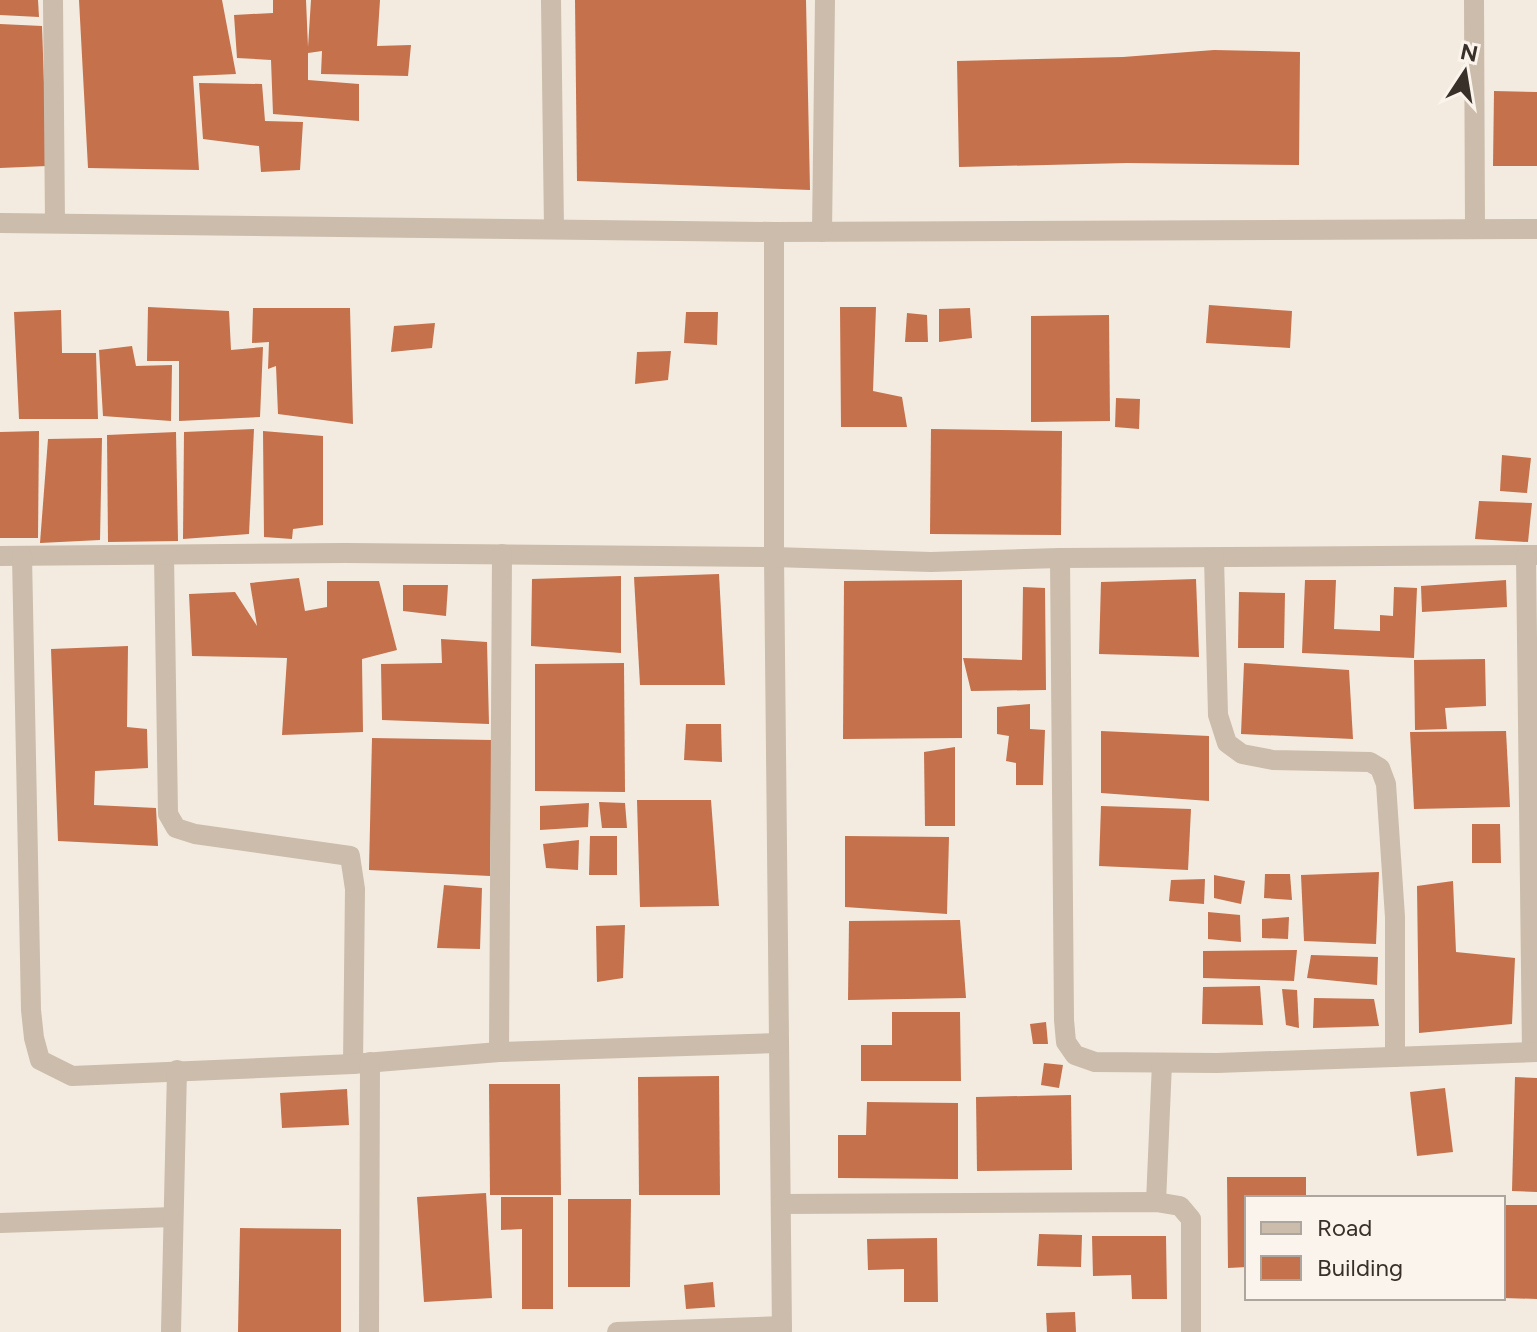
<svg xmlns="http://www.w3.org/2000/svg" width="1537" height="1332" font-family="Figtree,sans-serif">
<rect width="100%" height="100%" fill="#f3ebdf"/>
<g fill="#c4714c">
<path d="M0 0H38L39 17 0 15Z"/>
<path d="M79 0H222L236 74 193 76 199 170 88 168Z"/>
<path d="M273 0H306L308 47 311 0H380L377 46 411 45 408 76 321 74 322 51 308 53V80L359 84V121L273 114 271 60 237 58 234 15 273 13Z"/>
<path d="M575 0H806L810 190 577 181Z"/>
<path d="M0 24 42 26 47 166 0 168Z"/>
<path d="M1214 50 1300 52 1299 165 1127 163 959 167 957 61 1123 57Z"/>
<path d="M199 83 262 84 265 121 303 122 300 170 261 172 259 146 203 139Z"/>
<path d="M1494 91 1537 92V166H1493Z"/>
<path d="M1209 305 1292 311 1290 348 1206 343Z"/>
<path d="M148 307 229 311 231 350 263 347 260 417 179 421V361H147Z"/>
<path d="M840 307H876L873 391 902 397 907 427H841Z"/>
<path d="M253 308H350L353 424 278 414 276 366 268 369 269 342 252 343Z"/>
<path d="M970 308 972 338 939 342V309Z"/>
<path d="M61 310 62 353H96L98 419H19L14 312Z"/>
<path d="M686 312H718L717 345 684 343Z"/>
<path d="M907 313 927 315 928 342H905Z"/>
<path d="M1109 315 1110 421 1031 422V316Z"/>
<path d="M435 323 432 348 391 352 394 326Z"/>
<path d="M132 346 136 366 172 365 171 421 103 416 99 350Z"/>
<path d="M671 351 668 380 635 384 637 352Z"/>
<path d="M1116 398 1140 399 1139 429 1115 427Z"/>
<path d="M254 429 249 534 183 539 184 432Z"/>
<path d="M931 429 1062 431 1061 535 930 534Z"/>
<path d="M39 431 38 538H0V432Z"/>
<path d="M263 431 323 436V525L293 529 292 539 264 537Z"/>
<path d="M176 432 178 541 108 542 107 435Z"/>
<path d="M102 438 100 540 40 543 48 439Z"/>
<path d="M1502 455 1531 458 1527 493 1500 491Z"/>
<path d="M1479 501 1532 503 1528 542 1475 539Z"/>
<path d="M719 574 725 685H640L634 577Z"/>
<path d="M621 576V653L531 646 532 579Z"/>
<path d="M299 578 305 611 327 607V581H379L397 650 362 659 363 732 282 735 287 658 192 656 189 594 235 592 257 626 250 583Z"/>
<path d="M1196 579 1199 657 1099 654 1101 582Z"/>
<path d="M962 580V738L843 739 844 581Z"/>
<path d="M1305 580H1336L1334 629 1380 631V615L1393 616 1394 587 1417 588 1414 658 1302 653Z"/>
<path d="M1506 580 1507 607 1422 612 1421 586Z"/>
<path d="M403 585H448L446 616 403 611Z"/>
<path d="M1023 587 1045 588 1046 690 971 691 963 658 1022 660Z"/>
<path d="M1239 592 1285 593 1284 648H1238Z"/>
<path d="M441 639 487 642 489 724 382 720 381 664 442 663Z"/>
<path d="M128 646 127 727 147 729 148 768 95 771 94 805 156 808 158 846 58 841 51 649Z"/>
<path d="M1485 659 1486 706 1445 708 1447 729 1415 730 1414 660Z"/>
<path d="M624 663 625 792 535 791V664Z"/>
<path d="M1244 663 1349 670 1353 739 1241 734Z"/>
<path d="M1030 704V729L1045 730 1043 785H1016V763L1006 761 1009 736 997 734V707Z"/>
<path d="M686 724H721L722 762 684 760Z"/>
<path d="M1101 731 1209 736V801L1101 793Z"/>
<path d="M1506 731 1510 807 1414 809 1410 732Z"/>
<path d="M372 738 492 740 490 876 369 870Z"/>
<path d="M955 747V826H925L924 752Z"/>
<path d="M637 800H711L719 906 640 907Z"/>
<path d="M599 802 625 803 627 828H602Z"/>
<path d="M589 803 588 827 540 830V806Z"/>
<path d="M1101 806 1191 809 1188 870 1099 866Z"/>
<path d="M1472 824H1500L1501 863H1472Z"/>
<path d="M590 836H617V875H589Z"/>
<path d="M845 836 949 837 947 914 845 907Z"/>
<path d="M579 840 578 870 546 868 543 844Z"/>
<path d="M1379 872 1376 944 1304 941 1301 875Z"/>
<path d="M1265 874H1290L1292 900 1264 898Z"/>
<path d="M1214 875 1245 881 1241 904 1214 898Z"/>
<path d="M1205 879 1204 904 1169 901 1171 880Z"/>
<path d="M1453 881 1456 952 1515 958 1512 1024 1419 1033 1417 886Z"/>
<path d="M444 885 482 888 480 949 437 948Z"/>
<path d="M1208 912 1240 915 1241 942 1208 939Z"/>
<path d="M1289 917 1288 939 1262 938V919Z"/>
<path d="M960 920 966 998 848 1000 849 921Z"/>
<path d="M625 925 623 978 597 982 596 926Z"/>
<path d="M1297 950 1294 981 1203 978V951Z"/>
<path d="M1311 955 1378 957 1377 985 1307 978Z"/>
<path d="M1260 986 1263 1025 1202 1024 1203 987Z"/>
<path d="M1282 989 1297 990 1299 1028 1286 1025Z"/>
<path d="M1314 998 1374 999 1379 1026 1313 1028Z"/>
<path d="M892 1012H960L961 1081H861V1045H892Z"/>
<path d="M1046 1022 1048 1044H1033L1030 1024Z"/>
<path d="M1044 1063 1063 1065 1059 1088 1041 1085Z"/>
<path d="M719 1076 720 1195H639L638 1077Z"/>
<path d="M1515 1077 1537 1078V1192L1512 1191Z"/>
<path d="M489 1084H560L561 1195H490Z"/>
<path d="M1445 1088 1453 1152 1417 1156 1410 1092Z"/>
<path d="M347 1089 349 1125 282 1128 280 1093Z"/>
<path d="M1071 1095 1072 1170 977 1171 976 1097Z"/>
<path d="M867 1102 958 1103V1179L838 1178V1135H866Z"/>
<path d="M1227 1177H1306V1198H1247V1267L1228 1268Z"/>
<path d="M486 1193 492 1298 424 1302 417 1197Z"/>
<path d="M501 1197H553V1309H522V1229L501 1230Z"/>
<path d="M568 1199H631L630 1287H568Z"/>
<path d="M1505 1205H1537V1299L1504 1298Z"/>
<path d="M240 1228 341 1229V1332H238Z"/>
<path d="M1039 1234 1082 1235 1081 1267 1037 1266Z"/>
<path d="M1092 1236H1166L1167 1299H1132L1131 1275 1093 1276Z"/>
<path d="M937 1238 938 1302H904V1269L868 1270 867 1239Z"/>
<path d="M713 1282 715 1307 686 1309 684 1285Z"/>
<path d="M1075 1312 1076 1332H1047L1046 1313Z"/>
</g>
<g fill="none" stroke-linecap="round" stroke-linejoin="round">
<g stroke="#cbbcab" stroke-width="20">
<path d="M53 0 55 223"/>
<path d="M551 0 554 229"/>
<path d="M1474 0 1475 228"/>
<path d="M0 223 774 232 1537 229"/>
<path d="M774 232V557L782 1332"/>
<path d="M822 232 825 0"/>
<path d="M164 555 168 814 176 828 195 834 350 856 355 889 353 1064"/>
<path d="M0 556 345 553 774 557 931 562 1060 558 1537 555"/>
<path d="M22 556 31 1010 34 1038 40 1060 72 1076 353 1064 499 1052 779 1043"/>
<path d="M1526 556 1532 1052"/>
<path d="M1060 558 1064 1020 1066 1042 1075 1055 1095 1062 1217 1063 1537 1052"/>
<path d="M1214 558 1218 715 1227 743 1242 754 1273 760 1370 762 1380 768 1386 784 1395 917V1057"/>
<path d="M499 1052 502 554"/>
<path d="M1156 1202 1162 1063"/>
<path d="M781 1204 1156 1202 1180 1206 1191 1219V1332"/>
<path d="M0 1223 173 1217"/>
<path d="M171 1332 177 1070"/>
<path d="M369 1332 370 1062"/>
<path d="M617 1332 782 1326"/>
</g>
</g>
<rect x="1245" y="1196" width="260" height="104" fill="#faf4ec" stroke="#ada69e" stroke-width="2"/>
<rect x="1261" y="1222" width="40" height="12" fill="#cbbcab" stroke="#ada69e" stroke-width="2"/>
<text x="1317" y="1236" font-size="24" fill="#39302a">Road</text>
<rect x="1261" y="1256" width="40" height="24" fill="#c4714c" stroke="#ada69e" stroke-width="2"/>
<text x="1317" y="1276" font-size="24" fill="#39302a">Building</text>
<g transform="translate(1465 72) rotate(12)" stroke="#faf4ec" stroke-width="6" paint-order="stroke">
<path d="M0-6L14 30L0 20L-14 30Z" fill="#39302a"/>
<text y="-12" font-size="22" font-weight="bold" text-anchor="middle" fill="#39302a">N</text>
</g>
</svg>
